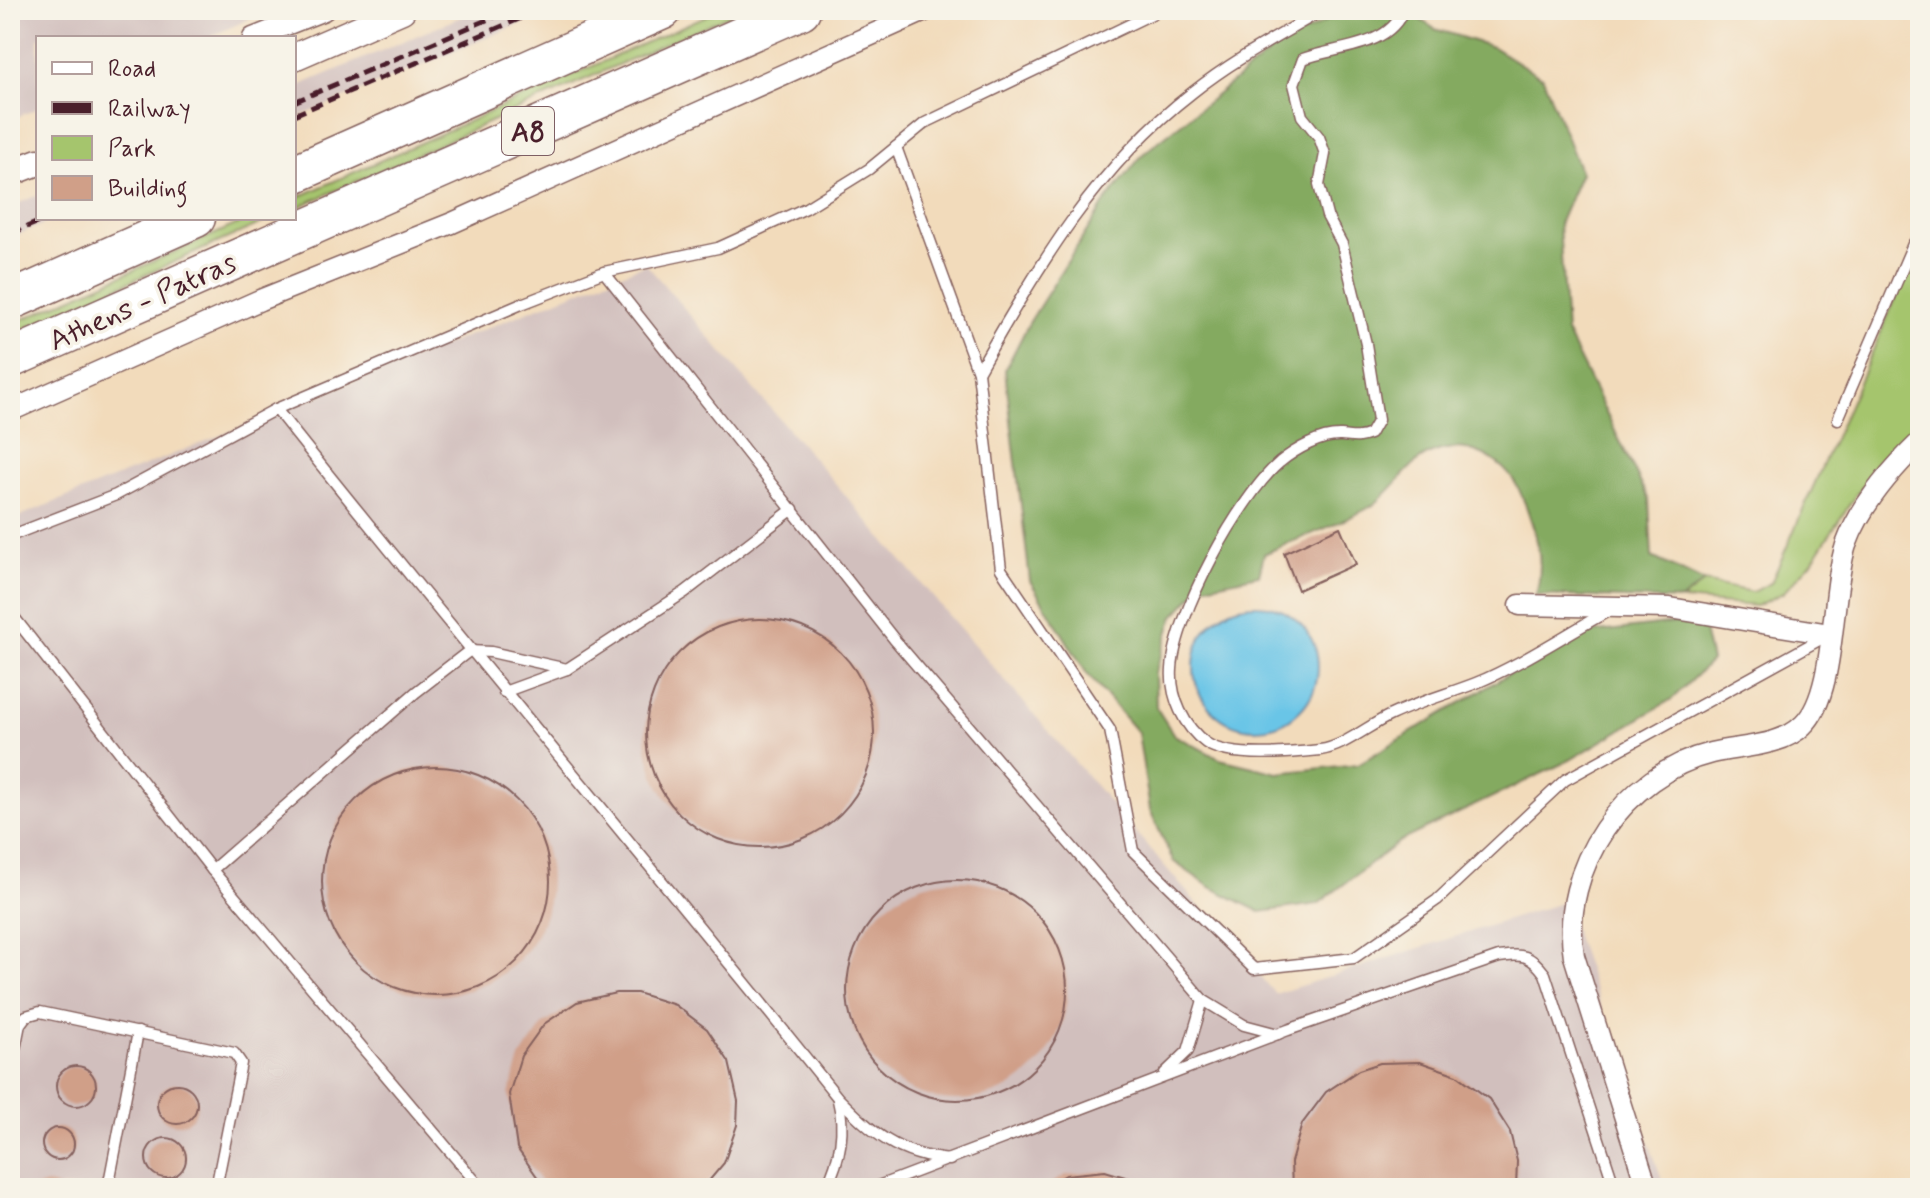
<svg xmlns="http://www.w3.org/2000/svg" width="1930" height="1198" font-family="Mynerve,sans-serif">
<rect width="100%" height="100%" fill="#f7f3e8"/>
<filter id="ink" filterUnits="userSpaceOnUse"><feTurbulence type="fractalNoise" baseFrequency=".0125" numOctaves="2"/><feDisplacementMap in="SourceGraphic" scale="16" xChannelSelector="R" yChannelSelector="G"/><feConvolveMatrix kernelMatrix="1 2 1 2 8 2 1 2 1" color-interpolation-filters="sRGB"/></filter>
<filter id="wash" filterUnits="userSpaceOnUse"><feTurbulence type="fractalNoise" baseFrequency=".006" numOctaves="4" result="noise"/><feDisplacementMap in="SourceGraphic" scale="32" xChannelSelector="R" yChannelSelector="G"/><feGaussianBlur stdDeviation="1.8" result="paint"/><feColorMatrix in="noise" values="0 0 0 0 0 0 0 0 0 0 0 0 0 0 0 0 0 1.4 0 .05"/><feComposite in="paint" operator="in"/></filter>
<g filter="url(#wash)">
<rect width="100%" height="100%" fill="#f2dbbb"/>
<g fill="#d1bfbd">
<path d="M10 10H269L207 38H38V108L10 120Z"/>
<path d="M477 10H553L294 119V88Z"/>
<path d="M38 195V218H58L10 238V207Z"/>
<path d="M646 264 1275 994 1564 902 1665 1188H10V520Z"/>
</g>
<g fill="#a5c56d" stroke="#78724c" stroke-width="2">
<path d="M719 10H741L294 209V199Z"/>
<path d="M251 218H273L10 335V325Z"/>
<path d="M1920 243V418L1857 493 1811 563 1783 593 1756 606 1681 600 1704 582 1752 592 1771 583Z"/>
</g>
<path fill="#84aa60" stroke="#676446" stroke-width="2" d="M1347 10H1405L1435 29 1493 47 1543 78 1581 173 1559 224 1566 332 1649 500 1652 557 1704 582 1681 600 1536 595C1546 560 1535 528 1522 496 1505 454 1456 433 1418 461 1401 474 1388 496 1370 507 1337 526 1298 538 1264 554L1259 575 1201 587 1174 616 1155 673 1156 707 1174 735 1220 759 1278 773 1358 764 1574 635 1683 622 1704 630 1711 661 1672 699 1570 760 1400 841 1318 904 1260 912 1210 887 1173 861 1150 810 1138 733 1087 674 1030 581 1005 370 1029 323 1105 202 1143 154 1278 46Z"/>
<circle fill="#69c5e7" stroke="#5a7289" stroke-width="2" cx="1256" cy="667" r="62"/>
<g id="blocks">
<g fill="#d09f88">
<path d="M1340 527 1356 564 1298 590 1284 553Z"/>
<circle cx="760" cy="733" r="114"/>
<circle cx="436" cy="881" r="114"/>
<circle cx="957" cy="990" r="110"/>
<path d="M616 993H637L675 1005 707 1029 729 1062 738 1101 737 1125 724 1163 703 1188H545L517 1148 509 1094 521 1056 544 1024 577 1002Z"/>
<path d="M1420 1062 1457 1075 1489 1099 1510 1132 1517 1161 1516 1188H1292L1291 1162 1302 1124 1326 1092 1359 1070 1380 1063Z"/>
<circle cx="76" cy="1086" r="20"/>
<circle cx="177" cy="1104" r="20"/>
<circle cx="58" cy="1144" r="16"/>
<circle cx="166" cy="1158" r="20"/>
<path d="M1105 1171 1142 1182 1151 1188H1043L1066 1175Z"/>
<path d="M46 1184 53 1185 59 1188H35Z"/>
</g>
</g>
</g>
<g filter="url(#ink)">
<use href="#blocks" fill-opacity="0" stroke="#85615d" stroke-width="2"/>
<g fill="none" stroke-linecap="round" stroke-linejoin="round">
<defs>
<g id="service">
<path d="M1403 10C1390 48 1333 47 1303 59L1294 84 1302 116 1319 137 1325 154 1319 185 1327 216 1342 244 1366 344 1378 420 1370 434C1358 439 1353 437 1341 436 1321 435 1296 449 1280 462 1239 497 1175 615 1172 669 1170 697 1184 727 1206 743 1229 759 1293 753 1320 750 1344 747 1369 725 1391 715 1418 702 1448 694 1476 683 1522 664 1566 634 1610 610"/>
<path d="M896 147 978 372 1001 569 1110 730 1133 851 1254 969 1354 958 1437 900 1565 780 1828 635"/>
<path d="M604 272 894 639 1203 1000 1244 1025 1278 1034"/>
<path d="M978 372C1036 269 1098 165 1193 92 1233 60 1279 36 1323 10"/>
<path d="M276 409C460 641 653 866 838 1098 874 1134 897 1155 950 1160"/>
<path d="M1838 419 1913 244 1920 236"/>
<path d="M10 536 116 495 276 409 524 303 604 272 718 248 806 208 869 169 925 123 1160 10"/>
<path d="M10 612 212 870 481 1188"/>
<path d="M504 692 567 669 685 592 793 509"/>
<path d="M212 870 416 692 469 651 491 652 567 669"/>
<path d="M1165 1073 1188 1051 1203 1000"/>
<path d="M10 1074 20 1024 26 1016 40 1012 234 1053 241 1063 216 1188"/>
<path d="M108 1188 138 1032"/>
<path d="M826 1188C840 1160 846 1131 838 1100"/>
<path d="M873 1188 1288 1030 1499 957C1522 953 1531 955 1545 974L1615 1188"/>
</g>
<g id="minor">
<path d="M253 38 324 10"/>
<path d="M10 411 260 300 452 223 927 10"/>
<path d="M1520 605 1670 608 1830 634"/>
<path d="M1647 1188 1574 956C1559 868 1625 774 1711 753 1739 746 1782 747 1803 725 1837 693 1830 594 1846 545 1860 506 1891 470 1920 442"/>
</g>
<g id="tertiary">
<path d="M294 57 402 10"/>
<path d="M10 173 38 162"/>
</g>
<g id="motorway">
<path d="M294 174 663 10"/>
<path d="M10 301 196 218"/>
<path d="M10 359 801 10"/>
</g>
</defs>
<use href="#service" stroke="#85615d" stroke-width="13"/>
<use href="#minor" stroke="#85615d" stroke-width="23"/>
<use href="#tertiary" stroke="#85615d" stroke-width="29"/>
<use href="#motorway" stroke="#85615d" stroke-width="41"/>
<use href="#service" stroke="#fff" stroke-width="10"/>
<use href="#minor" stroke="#fff" stroke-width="20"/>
<use href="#tertiary" stroke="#fff" stroke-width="26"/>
<use href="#motorway" stroke="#fff" stroke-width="38"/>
<g stroke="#4a1f2b" stroke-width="5" stroke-dasharray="12 6" stroke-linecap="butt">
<path d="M294 102 510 10"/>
<path d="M294 115 540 10"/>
<path d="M10 234 48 218"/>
</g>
</g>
</g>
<g text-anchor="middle" stroke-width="7" stroke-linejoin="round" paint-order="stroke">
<rect fill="#f7f3e8" stroke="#7e5f64" stroke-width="2" x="502" y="107" width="52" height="48" rx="6"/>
<g font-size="28" font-weight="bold" fill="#4a1f2b">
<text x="528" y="141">Α8</text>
</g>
<g font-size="30" fill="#4a1f2b" stroke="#f7f3e8">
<text transform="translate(142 301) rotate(-24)" y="10">Athens - Patras</text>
</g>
</g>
<rect width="1930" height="1198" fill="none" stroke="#f7f3e8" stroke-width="40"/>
<rect x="36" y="36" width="260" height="184" fill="#f7f3e8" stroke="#b29e9c" stroke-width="2"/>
<rect x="52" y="62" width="40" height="12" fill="#ffffff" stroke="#b29e9c" stroke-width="2"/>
<text x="108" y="76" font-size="24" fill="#4a1f2b">Road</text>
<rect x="52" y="102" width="40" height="12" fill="#4a1f2b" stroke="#b29e9c" stroke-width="2"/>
<text x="108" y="116" font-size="24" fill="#4a1f2b">Railway</text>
<rect x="52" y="136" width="40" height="24" fill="#a5c56d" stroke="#b29e9c" stroke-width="2"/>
<text x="108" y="156" font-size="24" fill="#4a1f2b">Park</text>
<rect x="52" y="176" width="40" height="24" fill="#d09f88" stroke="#b29e9c" stroke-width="2"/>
<text x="108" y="196" font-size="24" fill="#4a1f2b">Building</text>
</svg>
